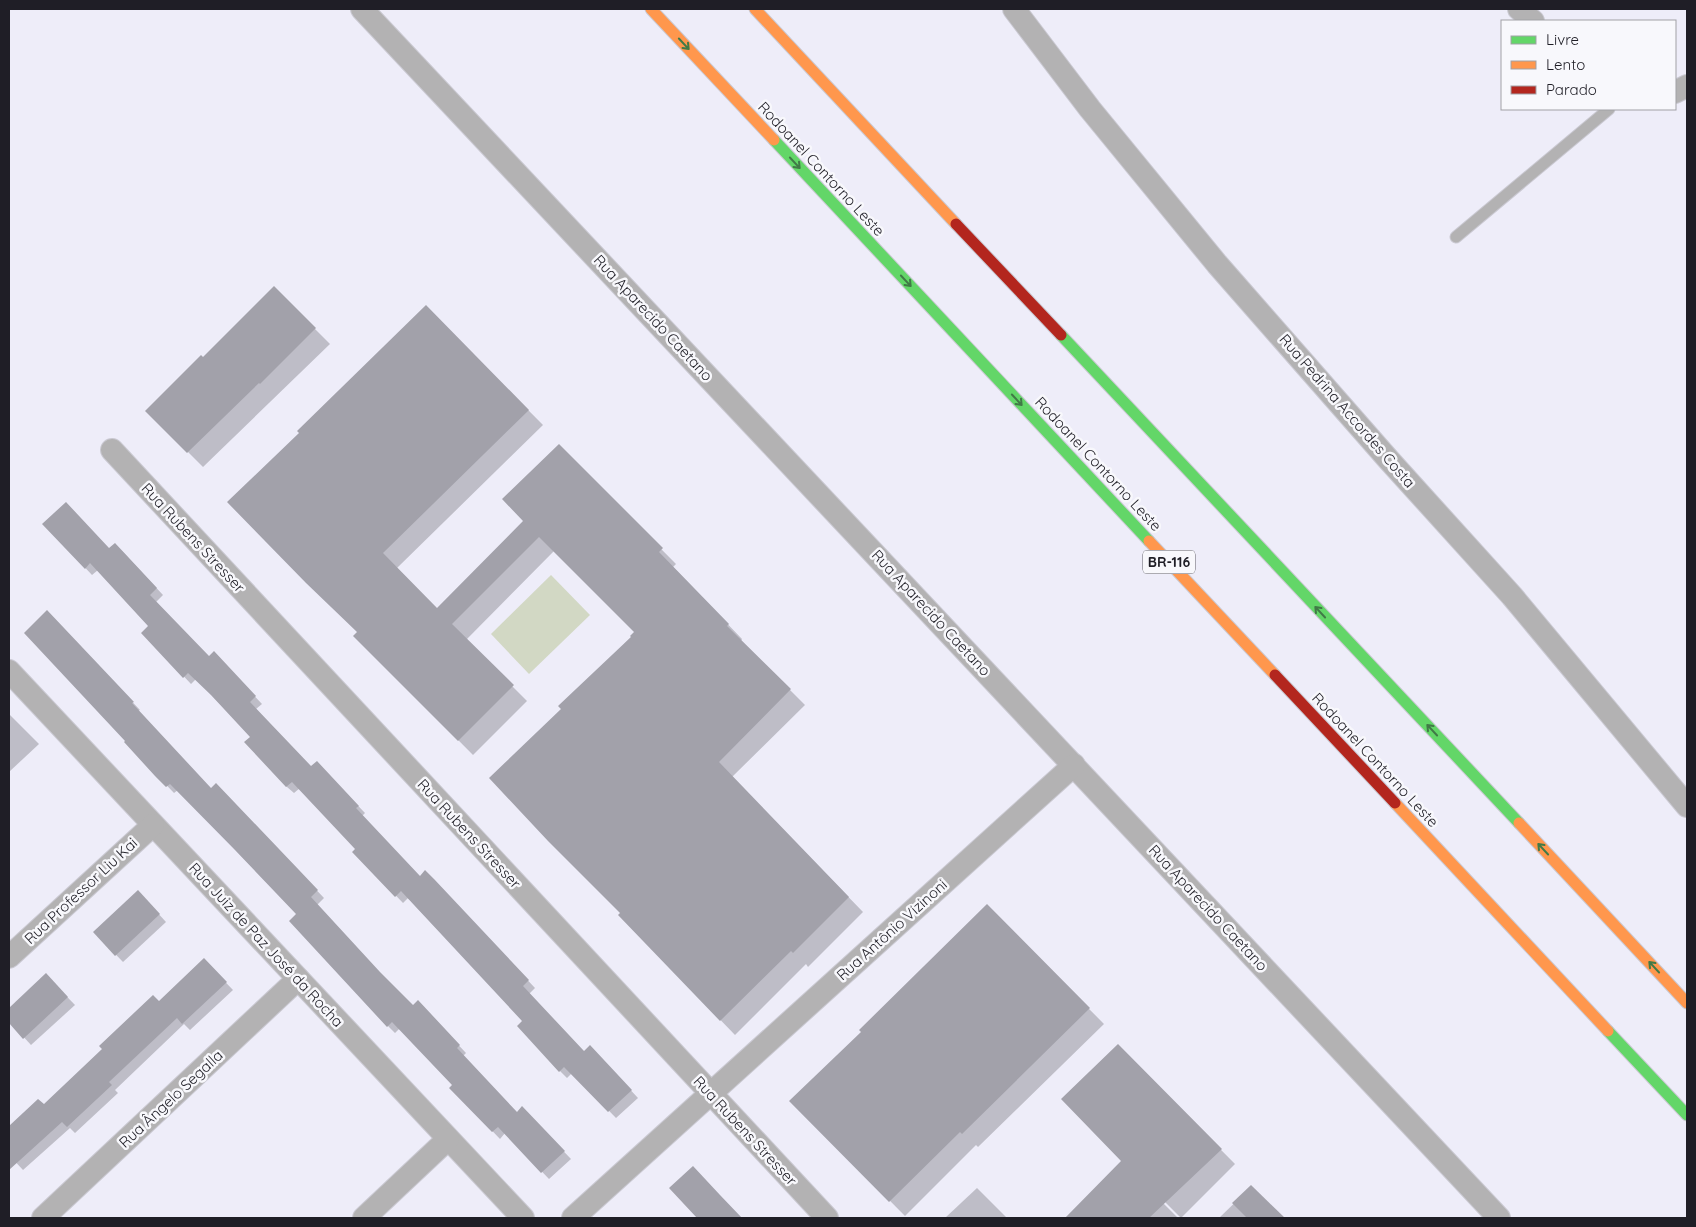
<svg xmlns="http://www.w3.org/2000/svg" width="1696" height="1227" font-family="Quicksand,sans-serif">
<rect width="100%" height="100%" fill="#eeedf9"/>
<path fill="#d2d8c4" d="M551 575 590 615 529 674 491 634Z"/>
<g fill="#0003">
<path d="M274 288 330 344 203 467 147 411 203 359Z"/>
<path d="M426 307 543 425 397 568 437 610 525 521 559 446 676 564 673 567 742 639 741 641 805 705 732 777 863 912 808 967 806 964 735 1035 619 915 621 913 562 709 636 632 554 551 466 640 527 701 473 755 355 636 359 633 301 433Z"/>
<path d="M44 524 110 550 122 551 163 595 156 602 209 658 221 660 262 704 256 709 311 768 317 763 365 813 362 816 420 877 441 888 535 988 529 994 584 1052 597 1054 638 1098 616 1118 572 1073 567 1078 560 1071 524 1021 408 898 403 903 354 852 357 849 300 788 294 793 287 787 246 742 252 737 196 679 191 684 143 633 150 626 98 570 92 575Z"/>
<path d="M47 612 140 710 138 711 211 790 306 879 324 898 317 905 387 981 413 1007 418 1002 466 1053 463 1056 517 1113 522 1108 571 1159 549 1179 505 1133 500 1139 451 1088 454 1085 400 1028 395 1033 388 1026 297 914 178 790 174 793 125 742 127 741Z"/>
<path d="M10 715 39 744 9 772V716Z"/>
<path d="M145 899 166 922 123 962 94 932Z"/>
<path d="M987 906 1104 1024 978 1147 976 1145 905 1216 791 1101 863 1032Z"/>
<path d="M204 960 233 990 190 1030 184 1024 115 1090 118 1093 75 1133 70 1128 23 1170 9 1155V1128L39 1101 44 1106 159 1003Z"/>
<path d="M46 975 75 1005 31 1045 9 1021V1010Z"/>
<path d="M1118 1046 1235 1164 1181 1218 1161 1198 1159 1199 1178 1218H1066L1123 1161Z"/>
<path d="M1251 1187 1283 1218H1219Z"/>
<path d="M977 1188 1007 1218H945Z"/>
</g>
<g fill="#a2a1aa">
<path d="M274 286 316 328 260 384 259 383 187 453 145 411 201 355 203 357Z"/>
<path d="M426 305 529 410 383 553 437 608 523 521 502 499 559 444 663 548 659 552 729 624 727 626 791 689 719 762 849 897 793 953 791 951 720 1021 618 915 620 913 548 841 489 778 561 709 558 706 631 637 630 636 634 632 539 537 452 624 514 685 458 741 353 636 357 632 306 583 227 502 299 433 297 431Z"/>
<path d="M66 502 109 548 115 543 157 588 150 595 209 656 214 651 256 696 250 702 311 766 317 761 359 806 356 808 420 876 425 870 434 879 529 980 523 986 584 1051 590 1045 632 1090 608 1112 564 1067 559 1072 517 1026 522 1021 401 891 395 897 352 852 355 849 292 782 286 787 244 742 250 737 211 695 188 673 183 678 141 633 148 626 90 563 85 569 42 524Z"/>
<path d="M47 610 134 702 132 703 211 788 216 783 299 870 318 890 311 897 380 972 413 1005 418 1000 460 1045 457 1048 517 1112 522 1106 565 1151 541 1173 498 1127 492 1132 449 1088 452 1085 392 1022 387 1027 289 921 296 914 235 850 170 784 166 787 155 776 124 742 125 741 24 633Z"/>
<path d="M138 890 160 914 115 956 93 932Z"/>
<path d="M987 904 1090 1008 962 1134 960 1132 889 1202 789 1101 861 1032 859 1030Z"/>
<path d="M204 958 227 982 182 1024 177 1018 109 1082 112 1085 67 1127 62 1122 9 1170V1126L38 1099 44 1104 102 1049 99 1046 153 995 159 1001Z"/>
<path d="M46 973 68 997 23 1039 9 1023V1008Z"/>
<path d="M1118 1044 1222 1149 1149 1218H1065L1121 1161 1061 1099Z"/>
<path d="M693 1166 720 1195 742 1218H697L669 1188Z"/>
<path d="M1251 1185 1285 1218H1247L1232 1203Z"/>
</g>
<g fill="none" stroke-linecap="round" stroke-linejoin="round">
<defs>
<path id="lane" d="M1456 237 1609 109"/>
<g id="street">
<path d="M362 9 1499 1218"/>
<path d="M1014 9 1090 109 1217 264 1388 459 1512 596 1687 806"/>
<path d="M1519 9 1533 21"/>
<path d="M1675 92 1687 86"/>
<path d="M112 450 827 1218"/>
<path d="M9 671 523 1218"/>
<path d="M9 957 153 825"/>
<path d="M43 1218 298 979"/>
<path d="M364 1218 448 1139"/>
<path d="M573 1218 1074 765"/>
</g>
<g id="fast">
<path d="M774 140 1149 541"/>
<path d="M1061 335 1519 823"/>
<path d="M1608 1031 1687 1115"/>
</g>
<g id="slow">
<path d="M651 9 774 140"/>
<path d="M755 9 956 224"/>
<path d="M1149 541 1275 675"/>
<path d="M1395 803 1608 1031"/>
<path d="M1519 823 1687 1003"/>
</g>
<g id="jam">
<path d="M956 224 1061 335"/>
<path d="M1275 675 1395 803"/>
</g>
</defs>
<use href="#lane" stroke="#cac9d2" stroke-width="13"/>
<use href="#street" stroke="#cac9d2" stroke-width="24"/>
<use href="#fast" stroke="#cac9d2" stroke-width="13"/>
<use href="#slow" stroke="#cac9d2" stroke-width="13"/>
<use href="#jam" stroke="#cac9d2" stroke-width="13"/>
<use href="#lane" stroke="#b3b2b3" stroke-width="11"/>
<use href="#street" stroke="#b3b2b3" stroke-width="22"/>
<use href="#fast" stroke="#63d668" stroke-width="11"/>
<use href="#slow" stroke="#ff974d" stroke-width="11"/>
<use href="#jam" stroke="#b3261e" stroke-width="11"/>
</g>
<defs><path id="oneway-shaft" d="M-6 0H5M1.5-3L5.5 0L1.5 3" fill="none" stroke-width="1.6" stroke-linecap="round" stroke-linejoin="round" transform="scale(1.25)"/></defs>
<g stroke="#417a47">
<use href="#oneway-shaft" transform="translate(684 44) rotate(47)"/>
<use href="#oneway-shaft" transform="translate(795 163) rotate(47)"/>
<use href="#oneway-shaft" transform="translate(906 281) rotate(47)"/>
<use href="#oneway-shaft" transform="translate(1017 400) rotate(47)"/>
<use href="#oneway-shaft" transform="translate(1320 612) rotate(-133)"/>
<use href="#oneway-shaft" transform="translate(1432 730) rotate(-133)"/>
<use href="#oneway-shaft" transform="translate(1543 849) rotate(-133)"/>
<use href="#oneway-shaft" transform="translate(1654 967) rotate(-133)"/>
</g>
<g text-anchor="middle" stroke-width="5" stroke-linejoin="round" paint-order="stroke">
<rect fill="#f8f8fc" stroke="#605f66" stroke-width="1" x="1143" y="550.5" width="52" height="23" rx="4"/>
<g font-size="14" font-weight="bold" fill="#1f1e26">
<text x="1169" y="567">BR-116</text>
</g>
<g font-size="15" fill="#1f1e26" stroke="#f8f8fc">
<text transform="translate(821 169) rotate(47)" y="5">Rodoanel Contorno Leste</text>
<text transform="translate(653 318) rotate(47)" y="5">Rua Aparecido Caetano</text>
<text transform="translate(1347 411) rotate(49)" y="5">Rua Pedrina Accordes Costa</text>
<text transform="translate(1098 464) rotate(47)" y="5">Rodoanel Contorno Leste</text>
<text transform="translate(193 538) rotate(47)" y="5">Rua Rubens Stresser</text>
<text transform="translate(931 613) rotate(47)" y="5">Rua Aparecido Caetano</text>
<text transform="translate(1375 760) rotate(47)" y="5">Rodoanel Contorno Leste</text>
<text transform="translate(469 834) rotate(47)" y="5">Rua Rubens Stresser</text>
<text transform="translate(81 891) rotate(-43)" y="5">Rua Professor Liu Kai</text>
<text transform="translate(1208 908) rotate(47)" y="5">Rua Aparecido Caetano</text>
<text transform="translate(892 930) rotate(-42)" y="5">Rua Antônio Vizinoni</text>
<text transform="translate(266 945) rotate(47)" y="5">Rua Juiz de Paz José da Rocha</text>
<text transform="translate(171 1099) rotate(-43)" y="5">Rua Ângelo Segalla</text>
<text transform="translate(745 1131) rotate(47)" y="5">Rua Rubens Stresser</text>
</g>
</g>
<rect width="1696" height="1227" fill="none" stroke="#1f1e26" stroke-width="20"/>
<rect x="1501" y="20" width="175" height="90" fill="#f8f8fc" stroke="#a1a1a6"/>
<rect x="1511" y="36" width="25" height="8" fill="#63d668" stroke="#a1a1a6"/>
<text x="1546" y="45" font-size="15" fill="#1f1e26">Livre</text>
<rect x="1511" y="61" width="25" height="8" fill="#ff974d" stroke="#a1a1a6"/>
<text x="1546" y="70" font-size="15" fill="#1f1e26">Lento</text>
<rect x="1511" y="86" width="25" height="8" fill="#b3261e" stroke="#a1a1a6"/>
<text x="1546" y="95" font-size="15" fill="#1f1e26">Parado</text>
</svg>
